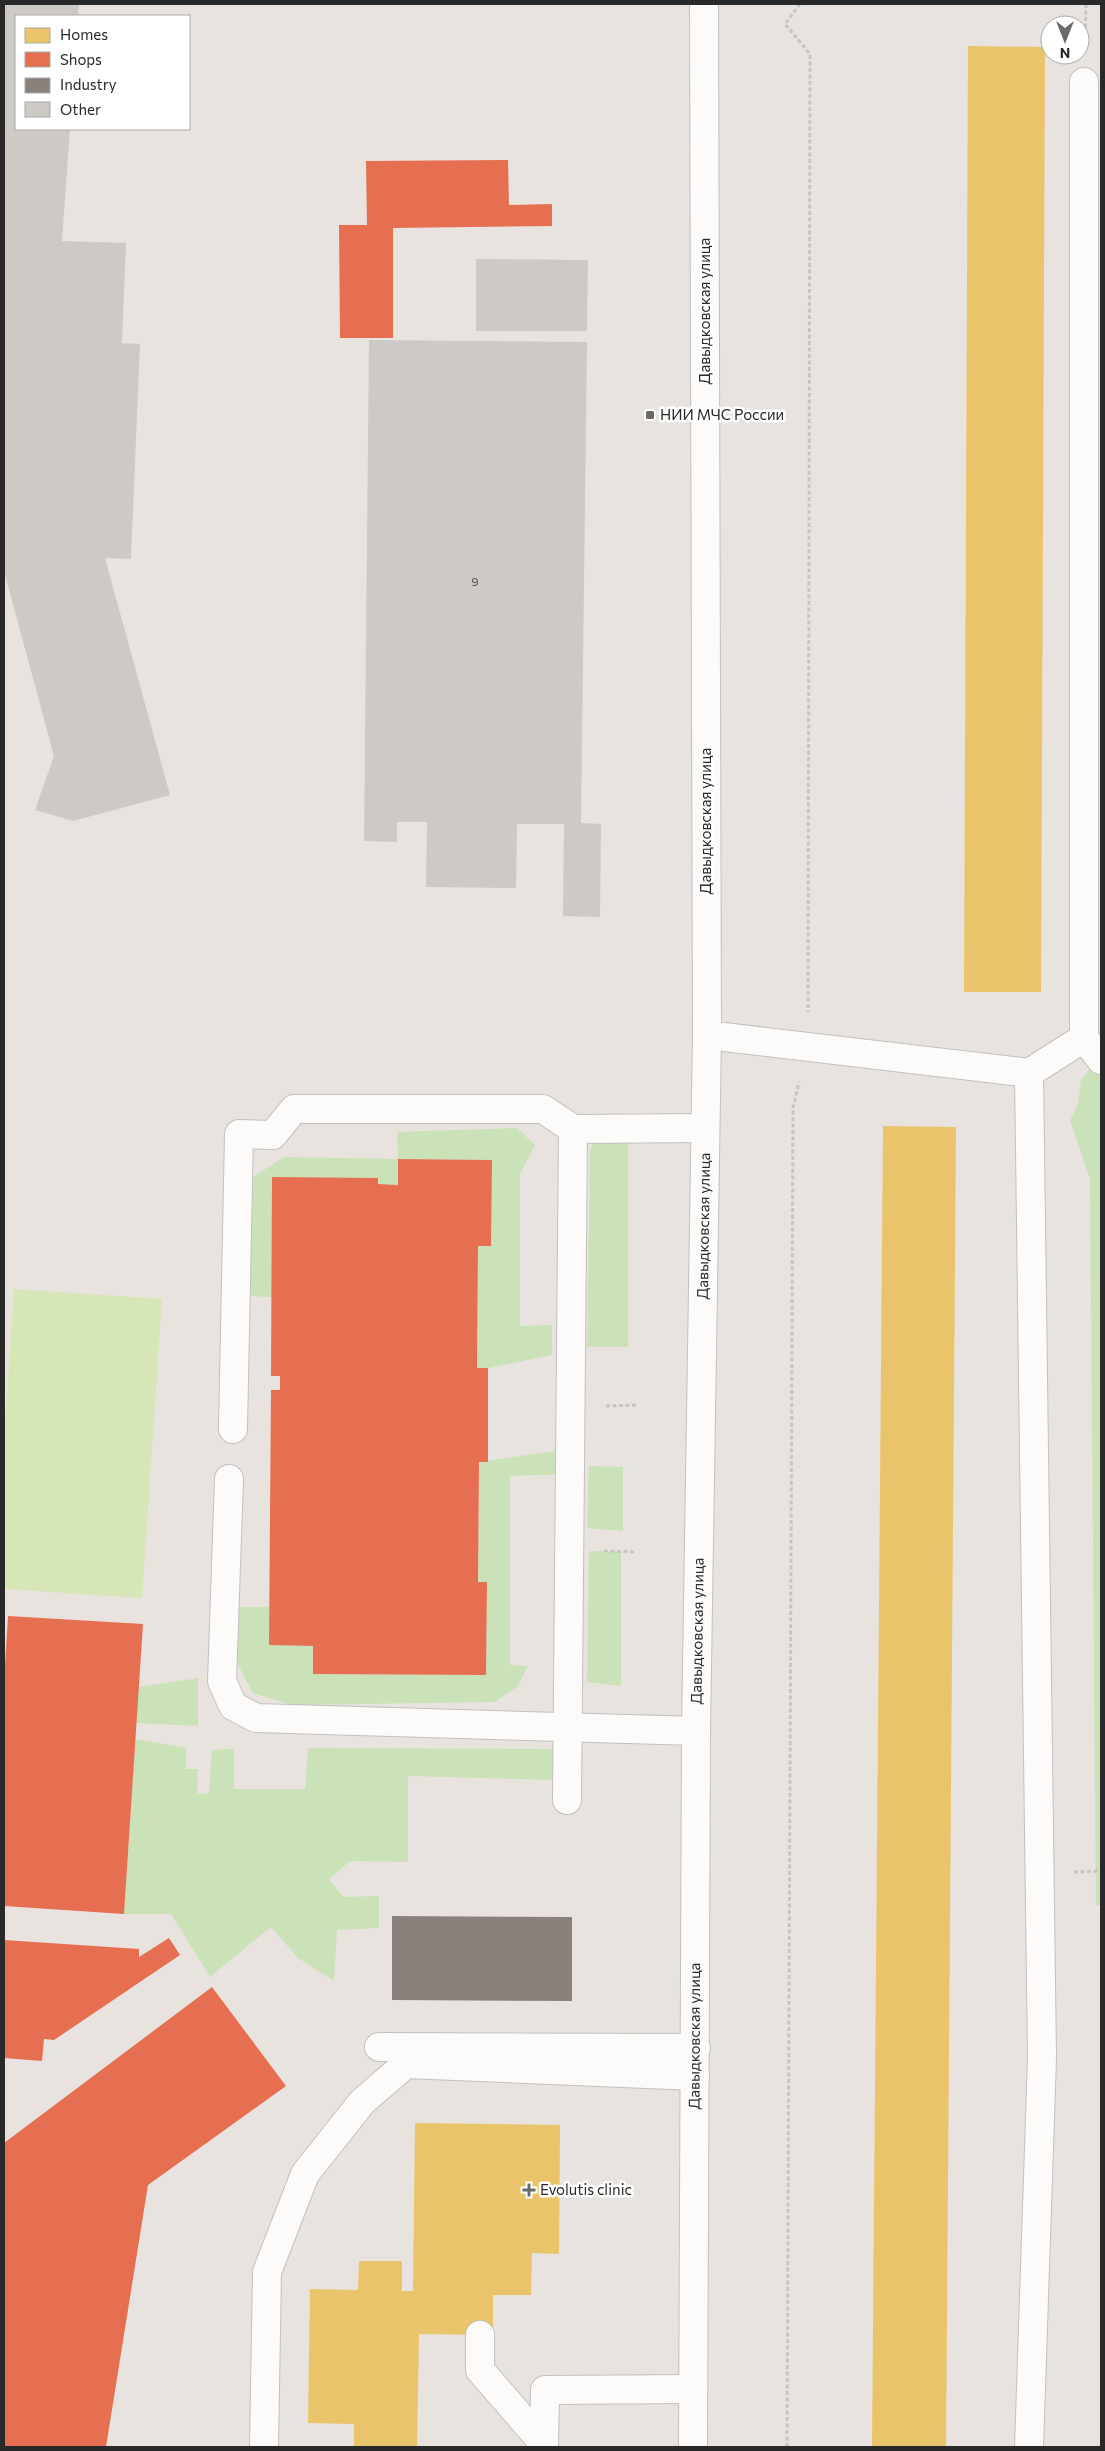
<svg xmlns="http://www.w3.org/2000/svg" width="1105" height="2451" font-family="Commissioner,sans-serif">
<rect width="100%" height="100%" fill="#e8e3de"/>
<g fill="#cbe2b8">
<path d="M1096 1061 1101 1067V1905H1096L1090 1179 1070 1121 1078 1104 1081 1080Z"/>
<path d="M517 1128 535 1145 520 1174V1326L552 1325V1355L488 1368H477L478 1246H491L492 1160 398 1159V1185L378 1184V1178L271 1297 250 1296 253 1177 284 1157 398 1159 397 1132Z"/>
<path d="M600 1128H628V1347H587L590 1151Z"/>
<path d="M570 1449V1474L510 1476V1665L528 1666 517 1687 495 1702 292 1705 253 1693 236 1661V1607H269V1645L313 1646V1674L486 1675 487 1582H478L479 1462Z"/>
<path d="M589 1466 623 1467V1531L587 1528Z"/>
<path d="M589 1551 621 1552V1686L587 1682Z"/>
<path d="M198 1678V1726L136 1723 139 1687Z"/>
<path d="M135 1739 186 1748V1769H198L197 1793 209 1794 212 1750 234 1749V1789H305L308 1748 556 1749 554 1780 408 1776V1862L350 1861 329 1879 343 1897 379 1896V1928L337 1930 334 1981 298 1958 271 1927 210 1977 171 1914H124Z"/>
</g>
<path fill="#d6e6b6" d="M14 1289 162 1299 142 1598 4 1589V1441Z"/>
<g fill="#e9c46a">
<path d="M968 46 1045 47 1041 992H964Z"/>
<path d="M883 1126 956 1127 946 2447H872Z"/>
<path d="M415 2123 560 2125 559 2254 532 2253 531 2295H493V2335L419 2334 417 2447H354V2424L308 2423 310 2289 358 2290 359 2261H402V2291H413Z"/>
</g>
<g fill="#e76f51">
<path d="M508 160 509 205 552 204V226L393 228V338H340L339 225H367L366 161Z"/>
<path d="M398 1159 492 1160 491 1246H478L477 1368H488V1462H479L478 1582H487L486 1675 313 1674V1646L269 1645 271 1390H280V1376H271L272 1177 378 1178V1184L398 1185Z"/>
<path d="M8 1616 143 1624 124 1914 4 1906V1681Z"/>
<path d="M169 1938 180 1955 54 2040 44 2039 42 2061 4 2058V1940L139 1949V1957Z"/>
<path d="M212 1987 286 2086 148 2185 106 2447H4V2143Z"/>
</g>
<path fill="#8a817c" d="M392 1916 572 1917V2001L392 2000Z"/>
<g fill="#cdc9c5">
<path d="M4 4H79L78 16H16V129H70L62 241 126 243 122 343 140 344 131 559 105 558 170 795 73 821 35 810 54 756 4 571Z"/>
<path d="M476 259 588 260 587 331H476Z"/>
<path d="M369 340 587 342 581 823 601 824 600 917 563 916 564 824H517L516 888 426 887 427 822H397V842L364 841Z"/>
</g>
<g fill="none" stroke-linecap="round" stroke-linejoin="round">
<defs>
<g id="minor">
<path d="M707 1035 1029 1073 1084 1038V82"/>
<path d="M1084 1038 1101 1060"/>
<path d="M1029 1073 1042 2057 1029 2447"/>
<path d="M233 1429 239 1134 273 1135 294 1109H543L573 1129"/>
<path d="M229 1479 222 1681 233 1706 256 1718 696 1731"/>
<path d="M567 1800 573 1129 705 1128"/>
<path d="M379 2047 696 2048"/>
<path d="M480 2335V2370L544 2444"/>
<path d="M264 2447 267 2272 305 2174 362 2102 406 2064 695 2076"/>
<path d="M544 2447 545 2390 693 2389"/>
<path id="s1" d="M693 2447 696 1731 707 1035 704 4"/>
</g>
</defs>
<use href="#minor" stroke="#c2c0c0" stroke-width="30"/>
<g stroke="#c6c5c5" stroke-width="3" stroke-dasharray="4 2.5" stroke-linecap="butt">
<path d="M800 4 785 24 810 54 808 1012"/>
<path d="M1085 47 1086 4"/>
<path d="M606 1406 638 1405"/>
<path d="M604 1551 636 1552"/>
<path d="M1074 1872 1101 1871"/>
<path d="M787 2447 793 1108 799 1082"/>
</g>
<use href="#minor" stroke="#fcfbfa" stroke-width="28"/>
</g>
<g fill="#6c6a68" stroke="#fff" stroke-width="2">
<rect x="645" y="410" width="10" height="10" rx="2.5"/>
<path d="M526.5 2182.5h5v5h5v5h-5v5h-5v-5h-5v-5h5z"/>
</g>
<g text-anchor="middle" stroke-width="5" stroke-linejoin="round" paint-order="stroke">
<g font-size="12" fill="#545352">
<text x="475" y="586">9</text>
</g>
<g font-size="15" fill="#292929" stroke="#fff">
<text transform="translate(705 311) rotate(-90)" y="5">Давыдковская улица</text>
<text transform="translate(706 821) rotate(-90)" y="5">Давыдковская улица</text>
<text dy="5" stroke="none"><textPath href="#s1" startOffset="1221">Давыдковская улица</textPath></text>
<text dy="5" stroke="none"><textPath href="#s1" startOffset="816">Давыдковская улица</textPath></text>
<text dy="5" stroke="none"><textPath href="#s1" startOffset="411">Давыдковская улица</textPath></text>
</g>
<g font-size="15" fill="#292929" stroke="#fff" text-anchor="start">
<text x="660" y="420">НИИ МЧС России</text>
<text x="540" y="2195">Evolutis clinic</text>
</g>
</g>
<rect width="1105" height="2451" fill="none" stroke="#292929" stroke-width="10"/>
<rect x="15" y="15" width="175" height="115" fill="#ffffff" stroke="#a9a9a9"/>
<rect x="25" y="28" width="25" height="15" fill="#e9c46a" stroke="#a9a9a9"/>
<text x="60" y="40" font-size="15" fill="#292929">Homes</text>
<rect x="25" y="52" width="25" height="15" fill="#e76f51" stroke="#a9a9a9"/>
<text x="60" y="65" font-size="15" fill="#292929">Shops</text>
<rect x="25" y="78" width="25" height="15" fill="#8a817c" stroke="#a9a9a9"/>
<text x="60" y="90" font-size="15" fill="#292929">Industry</text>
<rect x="25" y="102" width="25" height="15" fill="#cdc9c5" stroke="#a9a9a9"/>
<text x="60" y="115" font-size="15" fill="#292929">Other</text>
<g transform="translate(1065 40) rotate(180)"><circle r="24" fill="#ffffff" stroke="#a9a9a9"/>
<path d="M0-4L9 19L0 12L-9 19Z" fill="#6c6a68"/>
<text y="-8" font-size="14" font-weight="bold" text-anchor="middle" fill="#292929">N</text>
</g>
</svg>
